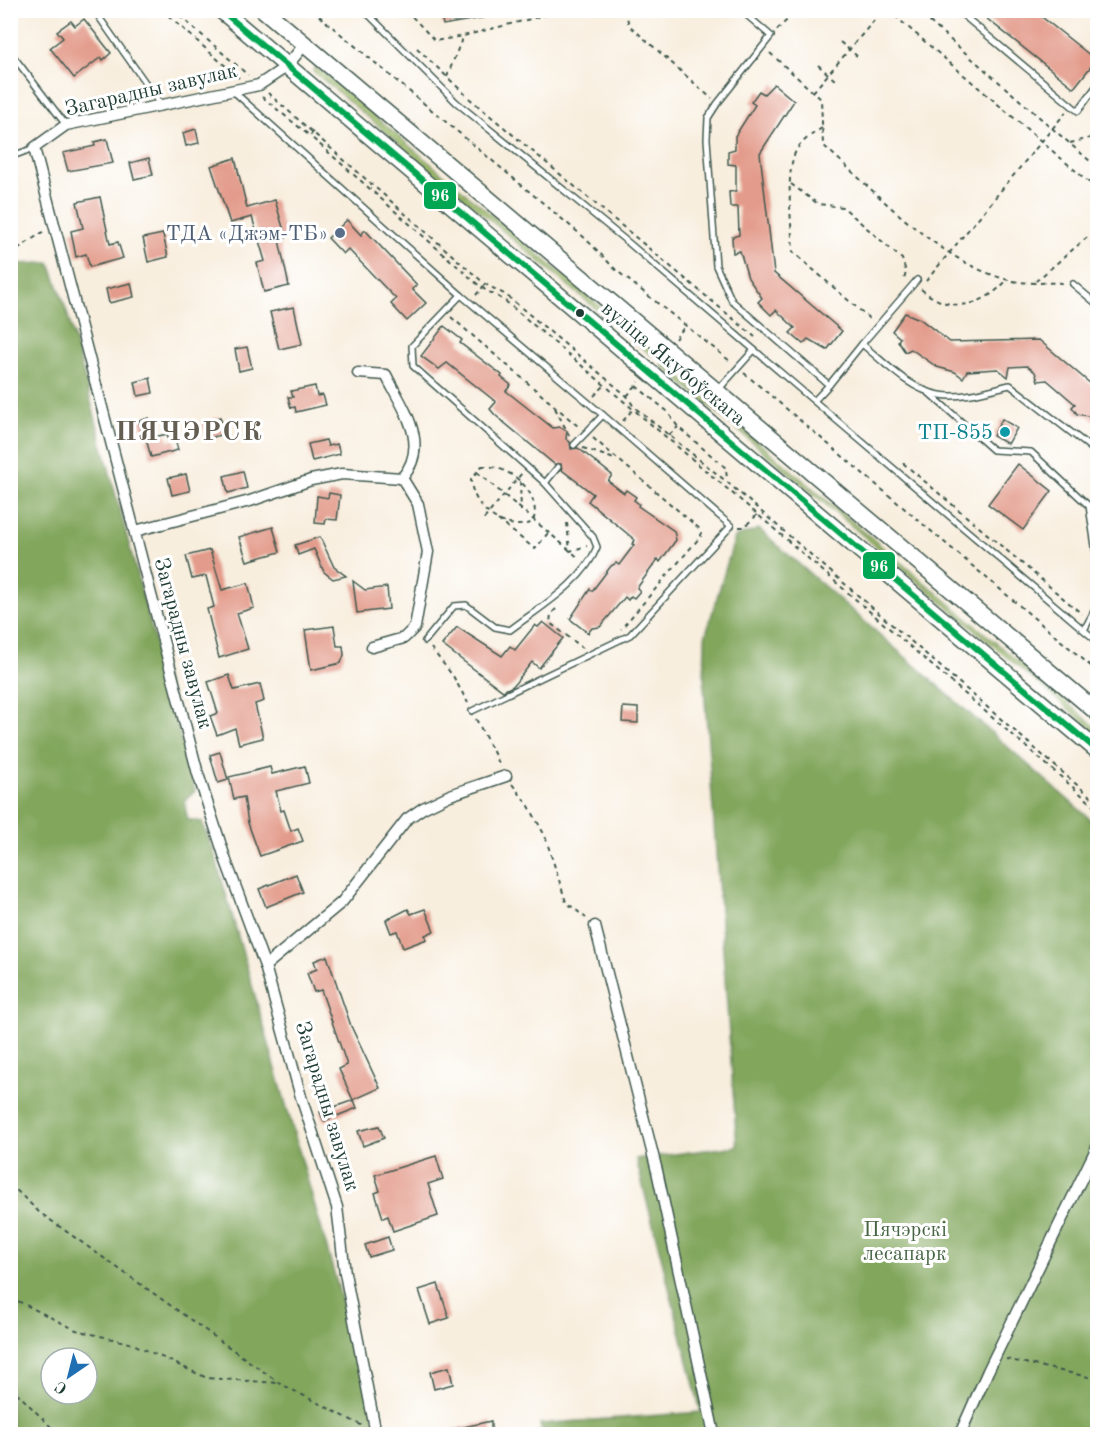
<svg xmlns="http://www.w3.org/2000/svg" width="1108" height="1445" font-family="'Old Standard TT',serif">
<rect width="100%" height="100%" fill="#fff"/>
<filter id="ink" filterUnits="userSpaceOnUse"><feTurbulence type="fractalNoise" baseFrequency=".0167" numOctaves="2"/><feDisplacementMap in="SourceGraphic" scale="12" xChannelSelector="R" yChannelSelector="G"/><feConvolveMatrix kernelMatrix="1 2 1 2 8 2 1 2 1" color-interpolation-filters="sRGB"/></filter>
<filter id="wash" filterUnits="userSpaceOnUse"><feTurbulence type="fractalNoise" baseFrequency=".008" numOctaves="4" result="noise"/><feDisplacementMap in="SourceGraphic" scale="24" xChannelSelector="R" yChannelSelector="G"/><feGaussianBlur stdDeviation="1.35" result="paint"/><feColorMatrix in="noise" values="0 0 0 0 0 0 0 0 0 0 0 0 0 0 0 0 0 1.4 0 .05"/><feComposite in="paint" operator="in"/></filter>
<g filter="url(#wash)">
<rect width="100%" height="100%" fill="#f8eede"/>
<g fill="#a2c068" stroke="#607e4e" stroke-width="1.5">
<path d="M316 67 654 352 651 355 313 71Z"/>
<path d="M663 362 1097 728V733L661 365Z"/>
</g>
<g fill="#81a65c" stroke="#507248" stroke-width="1.5" fill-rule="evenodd">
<path d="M50 263 67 312 195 791 185 800 187 819 202 822 214 852 380 1434H11L10 264ZM51 1358H87V1394H51Z"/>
<path d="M759 529 1097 825V1434H542L540 1424 701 1412 636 1159 737 1146 704 685 705 637 735 537Z"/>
</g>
<g id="blocks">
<g fill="#e39b8b">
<path d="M440 10H493L494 16 443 25Z"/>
<path d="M976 10H1033L1096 60 1074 88Z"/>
<path d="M84 19 111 53 103 60 101 57 74 78 50 48 63 38 57 31 71 21 75 26Z"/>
<path d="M774 84 794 101 760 153 774 273 842 331 827 350 808 339 803 344 790 333 795 328 776 310 771 315 758 302 762 298 748 278 740 251 733 253 732 237 739 235 738 207H730L729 192 736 191V165L728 164V151L735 149V136L755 105 751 102 759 91 764 94Z"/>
<path d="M196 129 199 143 186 146 183 133Z"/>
<path d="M107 139 113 163 68 171 63 153 95 146 94 142Z"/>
<path d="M149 158 153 175 134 179 130 163Z"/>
<path d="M235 158 247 208 275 200 286 238 279 240 289 286 264 292 257 263 265 261 252 217 230 223 211 166Z"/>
<path d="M100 197 110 244 118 242 123 258 90 267 86 254 76 257 71 231 83 228 77 202Z"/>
<path d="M347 220 361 235 365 230 417 285 412 289 426 303 407 321 391 304 396 299 348 249 343 254 328 238Z"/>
<path d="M163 234 168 257 148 262 143 238Z"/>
<path d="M131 283 134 297 109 303 106 289Z"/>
<path d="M294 307 302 344 279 349 270 312Z"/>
<path d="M905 313 920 319 950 342 1039 340 1098 390V423L1088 416 1077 414 1072 407 1075 404 1047 380 1038 381 1035 372 1027 366 1010 367 1008 377 998 369 967 371 963 378 955 372 937 367 911 349 905 352 898 341 900 338 892 331Z"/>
<path d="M444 326 462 340 460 343 502 375 501 377 511 385 506 391 553 428 560 427 567 431 566 439 570 442 571 449 578 448 612 475 608 481 624 493 626 490 636 497 634 500 639 504 638 506 674 531 676 540 660 562 658 559 637 588 640 591 634 598 631 596 628 600 625 597 600 627 592 628 588 633 570 619 590 589 592 591 611 566 616 563 619 565 634 545 632 544 635 540 588 501 593 494 562 470 561 464H554L495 415 490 409 496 402 447 363 439 369 421 356Z"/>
<path d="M247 347 252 368 239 371 235 349Z"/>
<path d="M150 378 153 393 138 396 135 382Z"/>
<path d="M315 386 317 396 323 395 326 405 296 412 295 407 291 408 288 397H293L291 391Z"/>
<path d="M220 417 226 433 207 439 202 423Z"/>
<path d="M149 418 154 432 143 435 139 421Z"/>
<path d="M1002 419 1017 428 1008 444 993 436Z"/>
<path d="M167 434 169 441 175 439 178 450 151 457 146 439Z"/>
<path d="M326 440 328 446 337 444 340 454 312 461 308 444Z"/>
<path d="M1018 464 1052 491 1023 530 988 504Z"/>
<path d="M243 471 247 488 228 493 224 476Z"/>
<path d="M186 474 190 491 172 495 168 478Z"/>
<path d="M329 493 340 495 337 520 326 519 325 524 315 523 317 496 328 498Z"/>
<path d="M273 527 280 552 247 561 239 537Z"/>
<path d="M320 537 334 567 346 576 333 579 324 572 314 549 298 555 295 545Z"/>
<path d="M210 550 222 590 248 583 254 608 237 613 248 649 219 658 207 609 214 607 206 576 192 579 186 556Z"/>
<path d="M353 581 365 590 387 587 389 609 357 613Z"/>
<path d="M543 622 563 638 539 668 532 662 513 686 503 691 442 645 457 627 502 656 510 646 515 650 535 625 538 627Z"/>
<path d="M334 626 337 646H343L344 655 341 663 311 670 305 630Z"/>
<path d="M229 675 234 690 260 684 264 701 255 704 263 738 239 744 235 728 217 735 210 716 218 713 208 682Z"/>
<path d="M623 707 638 708V723L622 722Z"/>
<path d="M220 752 228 780 218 783 210 755Z"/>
<path d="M305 766 309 783 276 791 281 811 284 810 291 831 298 828 303 841 260 856 248 823 244 797 234 799 229 777 270 767 272 774Z"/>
<path d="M296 874 303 892 266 907 259 889Z"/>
<path d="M408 909 411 914 425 909 434 931 425 935 427 939 403 948 397 931 391 933 386 920Z"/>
<path d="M327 956 351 1026 380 1088 353 1100 339 1069 347 1065 321 990 314 992 307 973 317 969 314 961Z"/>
<path d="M354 1100 357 1108 324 1121 320 1112Z"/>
<path d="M379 1126 384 1138 363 1146 358 1131Z"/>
<path d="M436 1156 443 1179 428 1184 438 1216 393 1231 388 1216 383 1218 375 1193 380 1191 375 1175Z"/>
<path d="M388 1237 392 1250 369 1257 365 1245Z"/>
<path d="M438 1284 449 1318 430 1324 419 1290Z"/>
<path d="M449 1367 453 1384 434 1389 430 1372Z"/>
<path d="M491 1421V1434H450V1430Z"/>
</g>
</g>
</g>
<g filter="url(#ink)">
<use href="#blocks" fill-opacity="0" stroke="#40584e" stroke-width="1.5"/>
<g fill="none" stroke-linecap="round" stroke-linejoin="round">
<defs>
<g id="lane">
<path d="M94 10 161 105"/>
<path d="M364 10 456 102 630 244 814 401"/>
<path d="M741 10 771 36 717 104 708 118 707 139 716 266 732 301 829 385 814 401 1098 642"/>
<path d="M957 10 1078 111 1098 84"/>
<path d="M10 52 66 125"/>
<path d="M232 90 461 295 603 415 574 445"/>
<path d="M10 157 34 148"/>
<path d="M1073 284 1098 305"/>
<path d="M862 344 917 280"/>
<path d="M829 385 862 344C885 363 910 390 940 395 962 399 988 390 1010 385L1095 451"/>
<path d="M718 390 754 350"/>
<path d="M928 392 993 450 1031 452 1089 506 1098 567"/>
<path d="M545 483 558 467"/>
<path d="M1084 630 1098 604"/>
<path d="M425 641 454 606 466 605 495 627 510 630C540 607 583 583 597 547L593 537 545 483 413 366 412 346 461 295"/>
<path d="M472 711 630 635 731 526 603 415"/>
</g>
<g id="street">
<path d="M305 44 286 67 259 85 66 125 34 148 198 774 226 861 265 966 301 1097 337 1207 345 1273 376 1434"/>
<path d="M135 531 250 501 311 480 342 474 402 478C431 444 403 409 386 375L358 373"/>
<path d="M372 647 404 638 415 627 428 552 418 504 402 478"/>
<path d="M595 926 657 1171 714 1434"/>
<path d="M265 966 342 902 407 819 423 808 450 795 506 776"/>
<path d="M960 1434 988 1371 1098 1145"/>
</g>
<g id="primary">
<path d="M221 10 1098 751"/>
<path d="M264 10 1098 713"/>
</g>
</defs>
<use href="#lane" stroke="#40584e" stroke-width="8"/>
<use href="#street" stroke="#40584e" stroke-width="13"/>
<use href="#primary" stroke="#40584e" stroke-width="19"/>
<g stroke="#40584e" stroke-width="2" stroke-dasharray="4.5 4.5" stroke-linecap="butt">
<path d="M162 10 239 78"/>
<path d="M173 10 248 75"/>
<path d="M312 10 586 239 616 270 730 361"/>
<path d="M406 10 435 41 463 36"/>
<path d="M625 10 629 25 712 99"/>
<path d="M672 10 673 11"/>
<path d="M888 10 1098 190"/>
<path d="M916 10 1098 168"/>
<path d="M179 16 184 10"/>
<path d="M777 30 797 10"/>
<path d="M840 42 857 56"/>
<path d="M417 48 470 99 755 337"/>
<path d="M770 53 821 99 823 145C875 191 937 260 1005 279 1023 285 1046 282 1065 283"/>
<path d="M818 65 835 80"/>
<path d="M447 77 463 36 566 10"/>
<path d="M813 92 883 10"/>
<path d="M268 93 485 284 506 295 627 396 634 407 727 482 1098 803"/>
<path d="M262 97 310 136"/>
<path d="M822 128C813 134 803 140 797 149 784 170 792 227 793 252L871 320"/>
<path d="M313 132 310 136 482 288 504 300 757 514 1098 809"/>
<path d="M1070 143 1098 136"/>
<path d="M791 184 818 204 843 207 902 259 906 272 904 280"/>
<path d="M10 254 43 232"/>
<path d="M926 281 1066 112"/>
<path d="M1036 281 1098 228"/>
<path d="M921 289C950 314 982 308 1007 280"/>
<path d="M476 295 485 284"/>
<path d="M451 317 579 427"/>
<path d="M675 339 686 325"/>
<path d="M744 373 1098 672"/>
<path d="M636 386 667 411 678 427 726 468 727 480"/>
<path d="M594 396 605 385"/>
<path d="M627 396 639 382"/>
<path d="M555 408 570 437"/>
<path d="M623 421 633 409"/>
<path d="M669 435 678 427"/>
<path d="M593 438 701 530V536L621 629"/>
<path d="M583 448 617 460"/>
<path d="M903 463 1082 614"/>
<path d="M482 466C509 465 543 492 533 522 506 534 471 508 471 479Z"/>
<path d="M477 472 580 559"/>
<path d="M520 481 521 511"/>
<path d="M484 519 522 473"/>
<path d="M498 520 535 549 548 533"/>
<path d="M567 523 570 551 587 546"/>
<path d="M739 527H744L758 514"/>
<path d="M556 609 551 614 550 623 583 648"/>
<path d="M431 648 453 676 468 703"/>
<path d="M476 719 501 767"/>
<path d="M512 784 529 806 545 836 566 902 586 918"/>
<path d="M10 1184 39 1212 281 1384 363 1426"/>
<path d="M10 1297 76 1330 133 1344 207 1378 278 1383"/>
<path d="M1006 1359 1098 1379"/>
<path d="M10 1386 58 1434"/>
</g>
<use href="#lane" stroke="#fff" stroke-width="5"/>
<use href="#street" stroke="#fff" stroke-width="10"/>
<use href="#primary" stroke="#fff" stroke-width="16"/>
<defs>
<path id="bus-1" d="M221 10 1098 751"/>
</defs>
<use href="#bus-1" stroke="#fff" stroke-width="10"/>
<use href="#bus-1" stroke="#00a651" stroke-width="6"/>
</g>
</g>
<circle fill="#5c6f8a" stroke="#fff" stroke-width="2" cx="340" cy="233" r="6"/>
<circle fill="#1f3d34" stroke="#fff" stroke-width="2" cx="580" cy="313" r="5"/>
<circle fill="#0f9aa8" stroke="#fff" stroke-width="2" cx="1005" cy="432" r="6"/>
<g text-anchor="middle" stroke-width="6" stroke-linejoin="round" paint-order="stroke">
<g font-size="21" fill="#1f3d34" stroke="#fff">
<text transform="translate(151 89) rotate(-13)" y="7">Загарадны завулак</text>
<text transform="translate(674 363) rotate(40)" y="7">вуліца Якубоўскага</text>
<text transform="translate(184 643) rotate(75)" y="7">Загарадны завулак</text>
<text transform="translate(328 1106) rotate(73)" y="7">Загарадны завулак</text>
</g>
<g font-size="21" fill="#4e5e75" stroke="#fff" text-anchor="end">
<text x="328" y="240">ТДА «Джэм-ТБ»</text>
</g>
<g font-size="21" fill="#0d838f" stroke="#fff" text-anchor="end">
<text x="993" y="439">ТП-855</text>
</g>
<g font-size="21" fill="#466444" stroke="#fff">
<text x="905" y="1236">Пячэрскі<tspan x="905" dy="24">лесапарк</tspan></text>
</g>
<g font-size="27" font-weight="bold" letter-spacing="1.5" fill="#645e52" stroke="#fff">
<text x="189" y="440">ПЯЧЭРСК</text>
</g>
</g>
<g stroke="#fff" stroke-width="2">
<rect x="423" y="181" width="34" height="29" rx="6" fill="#00a651"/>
<rect x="862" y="551" width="34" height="29" rx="6" fill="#00a651"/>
</g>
<g font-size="16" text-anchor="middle" font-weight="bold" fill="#fff">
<text x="440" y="201">96</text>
<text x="879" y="572">96</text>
</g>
<rect width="1108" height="1445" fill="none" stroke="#fff" stroke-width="36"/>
<g transform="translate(69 1376) rotate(215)"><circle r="28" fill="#ffffff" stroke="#a5b1ae" stroke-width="1.5"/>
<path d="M0-4.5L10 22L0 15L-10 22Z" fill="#1f6fb2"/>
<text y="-9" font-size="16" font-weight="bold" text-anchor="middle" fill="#1f3d34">С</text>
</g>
</svg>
